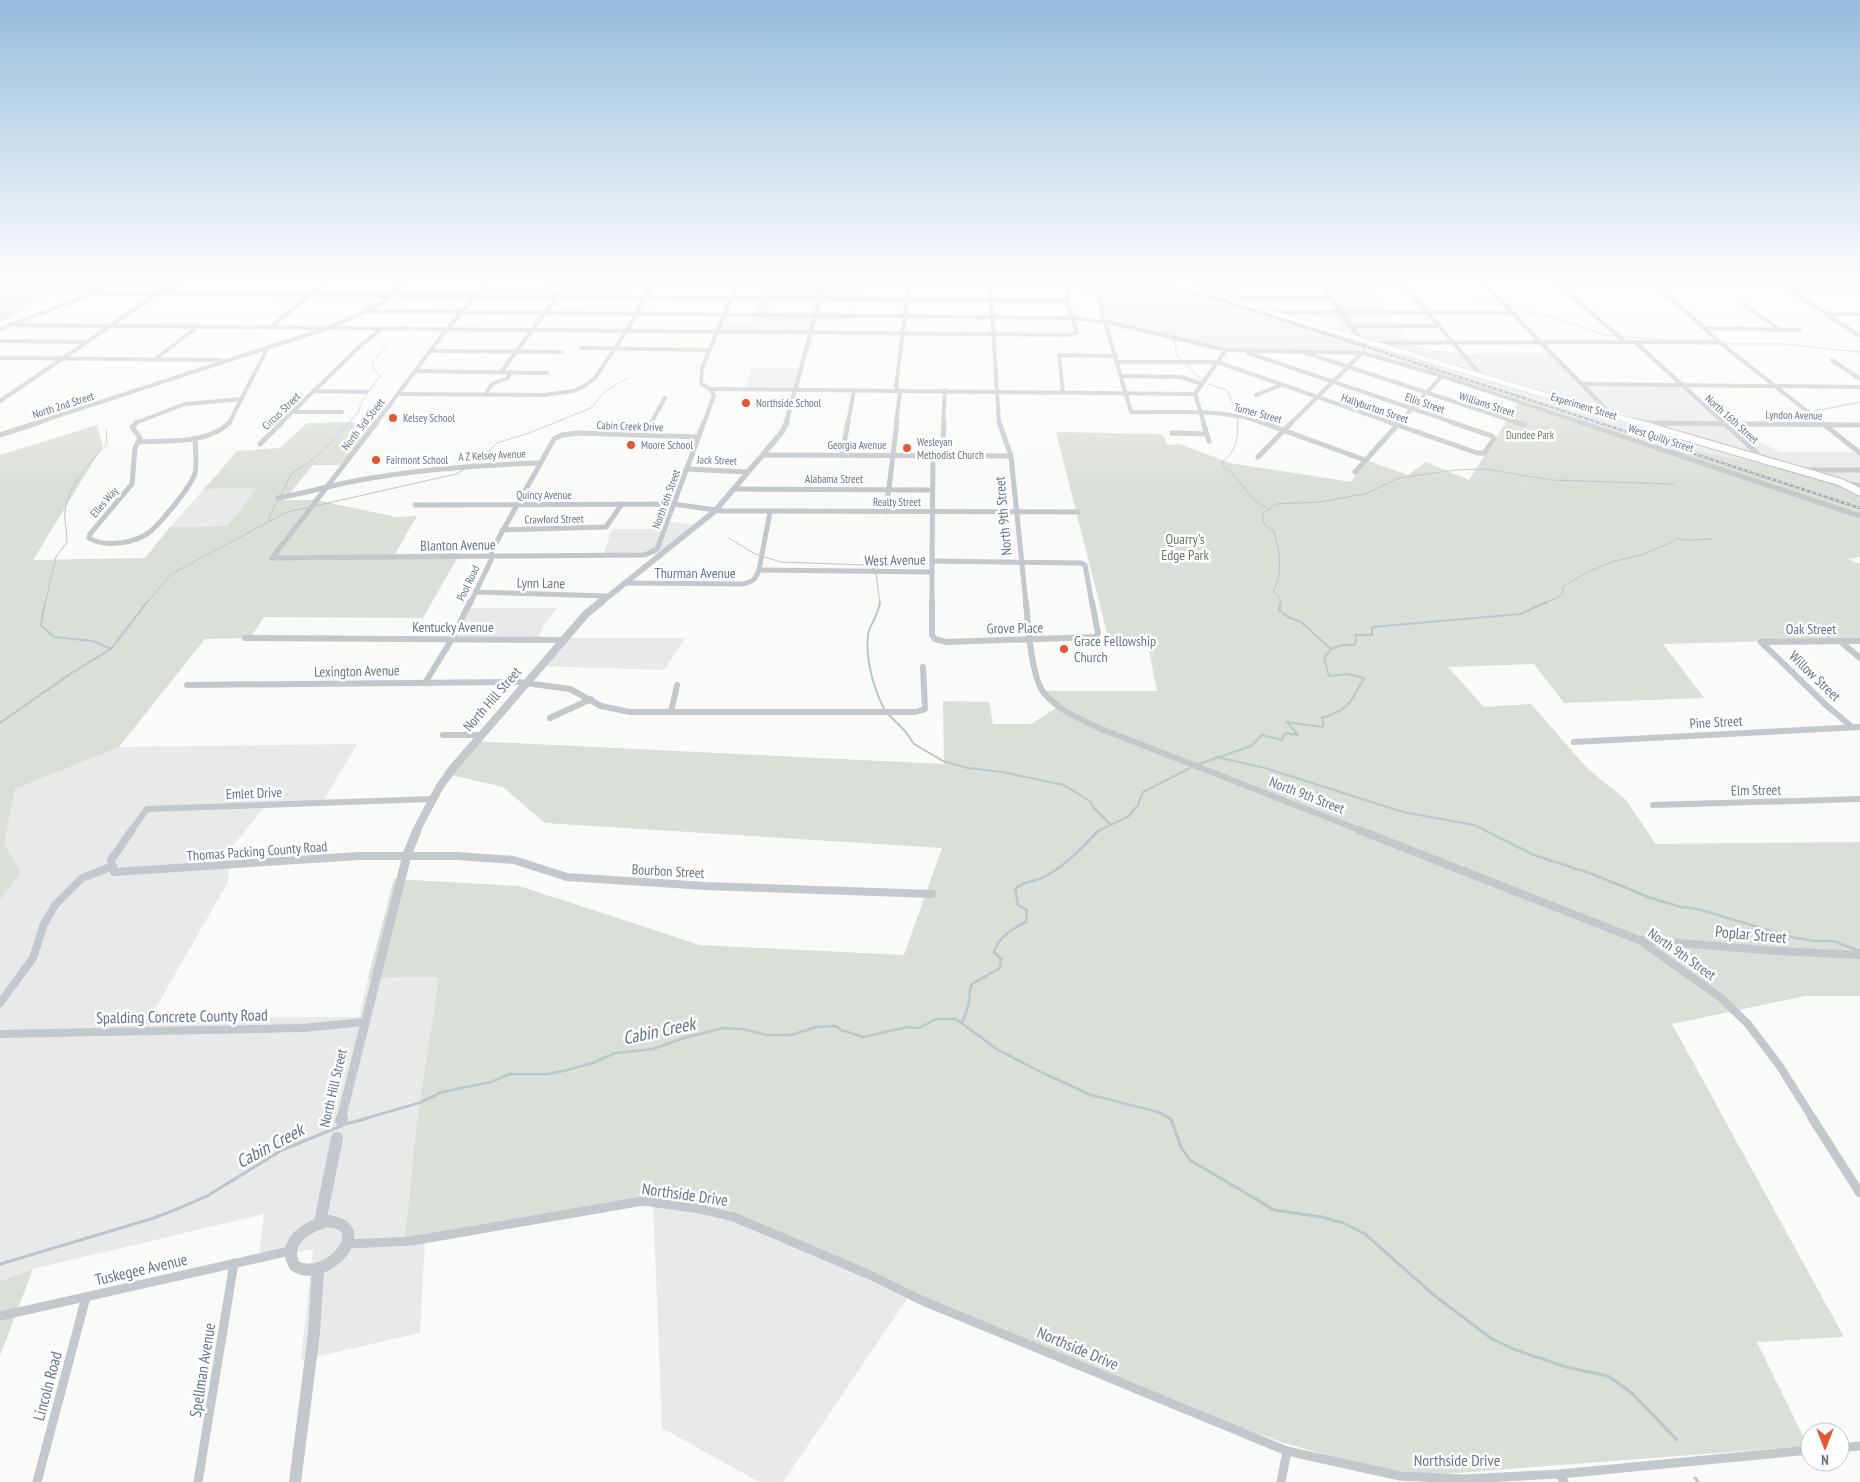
<svg xmlns="http://www.w3.org/2000/svg" width="1860" height="1482" font-family="'PT Sans Narrow',sans-serif">
<rect width="100%" height="100%" fill="#fafaf8"/>
<g fill="#e8e9e9" fill-rule="evenodd">
<path d="M70 280H193L173 293H50Z"/>
<path d="M590 280 586 287H595L589 297 556 296 566 282Z"/>
<path d="M738 280H911L909 288 887 287 886 290H859L852 322H812L810 333 715 332 720 322H756L759 314H754L765 290 734 289ZM774 298 821 300 815 315 767 314ZM825 300 855 301 852 315H820Z"/>
<path d="M1071 280H1165L1183 286H1239L1249 306 1256 311 1325 332 1341 327 1337 322 1325 321 1317 318 1313 312 1340 311 1319 280H1367L1410 344 1435 351H1459L1463 354 1550 353 1579 384H1679L1723 423 1780 452H1860V484L1668 451 1363 352 1227 350 1107 322 1098 295 1073 285 1082 280Z"/>
<path d="M752 368H803L798 389H745Z"/>
<path d="M257 488 227 526 170 527 204 489Z"/>
<path d="M667 521 696 525 656 555H603L612 529H664Z"/>
<path d="M466 608H557L545 623 538 639H450Z"/>
<path d="M562 638H685L664 670 539 666Z"/>
<path d="M357 744 321 805 264 808 230 849 228 882 150 1018 359 1017 368 978 439 977 417 1120 404 1246 425 1242 420 1333 301 1360 313 1249 259 1259 264 1214 33 1269 0 1281V900L21 872 4 844 15 789 119 747Z"/>
<path d="M653 1199 718 1205 909 1296 783 1482H759L662 1428Z"/>
</g>
<g fill="#dadfd7">
<path d="M0 280H70L0 323Z"/>
<path d="M1519 401 1668 451 1674 446 1825 477 1860 495V557L1848 559 1860 564V639L1663 644 1704 698 1564 703 1534 664 1448 667 1484 707 1531 704 1587 768 1626 800 1656 844 1860 842V996H1805L1672 1024 1844 1337 1757 1342 1808 1446 1404 1477 1281 1442 1095 1376 909 1296 718 1205 653 1199 404 1246 417 1120 439 977 368 978 394 879 519 886 700 945 904 955 942 848 545 823 503 787 443 773 471 741 944 764 943 701 989 702 993 724H1031L1056 708 1042 691H1157L1147 641H1109L1056 432 1162 434 1168 445 1180 444 1230 463 1351 482 1366 460 1408 475 1426 462 1469 480Z"/>
<path d="M375 422 343 465H313L284 500H316L396 517 417 516 395 554 460 553 423 618 264 617 250 638 205 639 119 747 15 789 4 844 21 872 0 900V455L97 425 103 446 33 560 145 558 170 527 227 526 257 488 204 489 237 451 280 448 307 423Z"/>
<path d="M33 1269 0 1356V1281Z"/>
</g>
<g fill="none" stroke-linecap="round" stroke-linejoin="round">
<g stroke="#bbc7cb" stroke-width="1">
<path d="M1480 297 1478 298 1483 301 1510 305 1581 326 1604 335 1678 341"/>
<path d="M0 303 12 300"/>
<path d="M1122 303 1151 320 1171 336"/>
<path d="M1173 339 1176 346V355L1183 361"/>
<path d="M1695 344H1784L1860 352"/>
<path d="M1185 363 1201 380"/>
<path d="M1208 384 1227 390 1237 413"/>
<path d="M1815 411 1860 402"/>
<path d="M1237 416C1239 434 1238 451 1222 462L1223 467 1231 472 1255 501 1270 510"/>
<path d="M473 464 480 460 497 443 529 433 591 408 604 392 627 378"/>
<path d="M315 506 456 474 465 469"/>
<path d="M272 522 268 519 292 473 311 461 334 440 360 410V404L380 376 373 368V362L387 345"/>
<path d="M729 538 755 554 781 562 864 565 875 569"/>
<path d="M876 573 880 604"/>
<path d="M45 604 56 557 67 542C67 531 64 521 65 510 69 485 90 462 107 444L106 429"/>
<path d="M146 604 171 574 287 512 310 507"/>
<path d="M1280 604 1281 600 1273 591C1284 573 1279 550 1274 531 1265 526 1261 524 1263 513L1276 504 1319 502 1365 494 1399 478 1456 470 1485 469 1551 480 1674 484"/>
<path d="M1544 604 1562 595 1563 586 1590 571 1615 561 1642 555 1672 542 1675 538 1686 540 1712 539"/>
</g>
<g stroke="#bbc7cb" stroke-width="2">
<path d="M45 602 41 625 54 637 93 641 111 649"/>
<path d="M880 602C878 617 869 625 868 635 865 660 874 689 885 711"/>
<path d="M1281 602 1279 610 1288 617 1301 622 1331 649"/>
<path d="M1331 649 1343 645H1355L1356 635H1372V627L1521 614 1546 602"/>
<path d="M888 714 905 731 914 744 943 761 968 768 1002 772 1064 785 1091 802 1092 806 1110 824"/>
<path d="M0 723 70 674 111 649 147 602"/>
<path d="M1216 757 1265 768 1403 812 1474 825 1487 831"/>
<path d="M1199 764 1251 746 1262 735 1282 740 1285 733 1298 735 1287 722 1322 727 1324 725 1322 718C1349 710 1351 702 1364 678L1347 674 1329 676 1324 658 1331 649"/>
<path d="M1098 831 1129 816 1138 805 1143 792 1190 768"/>
</g>
<g stroke="#bbc7cb" stroke-width="2.5">
<path d="M1484 830 1534 855 1592 874 1651 898 1681 907 1698 909 1791 937 1815 941H1833L1860 951"/>
<path d="M962 1023 969 1004 970 989 972 984 1000 968 1001 959 994 952C998 937 1013 928 1026 922L1027 910 1018 905 1015 889C1024 881 1034 882 1044 877 1066 866 1082 847 1099 830"/>
<path d="M363 1119 419 1103 442 1092 491 1082 510 1074H548L563 1071 593 1063 615 1053 653 1049 684 1038 723 1028 743 1029 766 1035H791L816 1027 836 1026 841 1030 864 1037 907 1027 919 1028 936 1019H956L998 1050 1045 1074 1091 1095 1158 1112 1171 1119"/>
</g>
<g stroke="#bbc7cb" stroke-width="3">
<path d="M1169 1118 1171 1119 1181 1147 1190 1160 1274 1210 1322 1217 1343 1223 1365 1234 1435 1296 1492 1339 1516 1350 1566 1367 1608 1376 1632 1393 1677 1440"/>
<path d="M346 1124 368 1118"/>
<path d="M0 1264 154 1218 182 1207 207 1196 282 1150 341 1126"/>
<path d="M1695 1478 1698 1482"/>
</g>
<defs>
<path id="secondary-far1" d="M1163 280 1638 423"/>
<path id="secondary" d="M1634 422 1840 482 1860 492"/>
</defs>
<use href="#secondary-far1" stroke="#b3babf" stroke-width="6"/>
<use href="#secondary" stroke="#b3babf" stroke-width="9"/>
<g stroke="#c3c8cc" stroke-width="4">
<path d="M329 280 1072 285"/>
<path d="M990 280 999 423"/>
<path d="M1063 280C1072 284 1095 288 1099 298 1103 307 1100 316 1106 325L1131 412C1175 413 1222 408 1264 423"/>
<path d="M1400 280 1480 374"/>
<path d="M1480 280 1604 407 1605 412"/>
<path d="M1553 280 1625 342"/>
<path d="M1645 280 1680 306 1719 342 1822 423"/>
<path d="M1838 280 1853 287"/>
<path d="M1776 281 1860 336"/>
<path d="M1557 283H1779"/>
<path d="M1185 286H1405"/>
<path d="M1789 288H1860"/>
<path d="M93 293 1067 301"/>
<path d="M1244 298H1331"/>
<path d="M1744 304 1777 328"/>
<path d="M368 311 1073 318 1112 323 1226 350 1363 353 1442 376 1583 423"/>
<path d="M1272 312 1512 313"/>
<path d="M1828 314H1860"/>
<path d="M13 325 1070 335 1077 332 1067 301 1068 287 1073 285"/>
<path d="M1351 326H1439"/>
<path d="M271 327 328 280"/>
<path d="M331 327 381 304 408 280"/>
<path d="M1702 328 1800 330"/>
<path d="M0 329 71 302 115 280"/>
<path d="M0 341 86 342"/>
<path d="M1635 342 1724 423"/>
<path d="M1363 343 1719 342"/>
<path d="M581 348 709 350"/>
<path d="M430 351 561 352"/>
<path d="M1248 353 1455 423"/>
<path d="M1306 353 1519 423"/>
<path d="M0 358 221 360"/>
<path d="M155 359 199 326"/>
<path d="M1832 360 1860 379"/>
<path d="M1117 362H1217L1392 423"/>
<path d="M414 371 547 373"/>
<path d="M501 372 569 281"/>
<path d="M1121 376 1181 377 1202 384"/>
<path d="M1582 384 1860 387"/>
<path d="M710 389 1195 394"/>
<path d="M313 391 367 392"/>
<path d="M1063 392 1059 355 1116 356"/>
<path d="M399 394 544 395 573 391 583 387 595 378 626 332 654 281"/>
<path d="M485 395 492 384 508 378 510 372"/>
<path d="M1256 395 1281 385"/>
<path d="M0 401 178 280"/>
<path d="M292 412H342"/>
<path d="M36 423 322 330"/>
<path d="M135 423 185 404 242 399"/>
<path d="M229 423 268 347"/>
<path d="M281 423 358 348 381 329"/>
<path d="M376 423 446 330 489 280"/>
<path d="M651 423 665 398"/>
<path d="M704 423 714 395 710 389 701 383 702 368 739 280"/>
<path d="M848 423 854 390"/>
<path d="M896 423 900 393 896 387 909 281"/>
<path d="M943 423 945 390"/>
<path d="M1204 423 1195 394 1226 350"/>
<path d="M1291 423 1363 352"/>
<path d="M1399 423 1442 376"/>
<path d="M1642 423H1678"/>
</g>
<g stroke="#c3c8cc" stroke-width="5">
<path d="M137 422 132 427 140 438 135 448 132 484 90 534 89 538C105 548 137 543 151 531 162 521 188 490 194 476 198 469 195 447 195 438"/>
<path d="M377 422 272 558 645 555 657 549 704 422"/>
<path d="M999 422 1011 456 1026 604"/>
<path d="M1203 422 1209 441"/>
<path d="M1261 422 1365 460"/>
<path d="M1389 422 1477 453H1484L1494 439 1492 436 1451 422"/>
<path d="M1515 422 1524 425"/>
<path d="M1580 422 1860 516"/>
<path d="M1723 422 1757 453 1760 460"/>
<path d="M1821 422 1860 453"/>
<path d="M1642 423 1860 425"/>
<path d="M1172 433 1206 434"/>
<path d="M0 435 40 422"/>
<path d="M645 435 652 422"/>
<path d="M139 442C169 440 207 445 230 422"/>
<path d="M260 444 282 422"/>
<path d="M763 455 1011 456"/>
<path d="M842 455 848 422"/>
<path d="M942 456 944 422"/>
<path d="M1258 457 1292 422"/>
<path d="M686 469 748 472"/>
<path d="M1802 470H1860"/>
<path d="M1355 472 1400 422"/>
<path d="M735 489 932 490"/>
<path d="M278 498C306 493 332 485 360 480 419 469 479 465 539 463"/>
<path d="M415 505 673 504 723 511 1078 512"/>
<path d="M886 512 897 422"/>
<path d="M502 530 606 527 622 504"/>
<path d="M932 561 1081 563 1085 565 1092 604"/>
<path d="M932 561 933 455"/>
<path d="M759 570 932 572"/>
<path d="M624 583 743 584C752 582 756 579 759 570L770 512"/>
<path d="M475 592 607 596"/>
<path d="M470 604 491 560 492 550 554 439 562 435 579 433 698 437"/>
<path d="M932 604V561"/>
</g>
<g stroke="#c3c8cc" stroke-width="6">
<path d="M932 602V635L935 639 946 642 1096 637 1098 633 1092 602"/>
<path d="M1026 602C1028 624 1031 677 1044 693 1058 710 1080 719 1099 728L1362 831"/>
<path d="M245 638 564 640"/>
<path d="M1761 642 1826 705 1852 727"/>
<path d="M1761 642 1860 641"/>
<path d="M1841 642 1860 658"/>
<path d="M425 683 452 639 470 602"/>
<path d="M187 685 518 682 570 689 601 706 630 712H915L925 709 923 667"/>
<path d="M671 712 677 685"/>
<path d="M550 718 591 699"/>
<path d="M443 735H480"/>
<path d="M1574 742 1860 727"/>
<path d="M1653 805 1860 799"/>
<path d="M131 831 147 809 432 799"/>
</g>
<g stroke="#c3c8cc" stroke-width="8">
<path d="M132 830 111 860 114 872 359 856H457L514 860 567 877 705 886 932 894"/>
<path d="M1359 830 1639 940 1720 997 1748 1024 1779 1065 1813 1119"/>
<path d="M1640 940 1777 951 1860 955"/>
<path d="M0 1003 33 958 44 924 55 905 82 878 113 866"/>
<path d="M0 1034 303 1028 364 1022"/>
</g>
<g stroke="#c3c8cc" stroke-width="9">
<path d="M1812 1118 1860 1193"/>
<path d="M348 1244 412 1241 643 1201 700 1209 734 1217 870 1275 923 1301 1287 1451 1400 1476 1463 1479 1560 1474 1810 1450"/>
<path d="M0 1316 290 1251"/>
<path d="M1840 1448 1860 1446"/>
<path d="M1560 1474 1564 1482"/>
<path d="M37 1482 86 1297"/>
<path d="M198 1482 234 1263"/>
<path d="M1281 1482 1287 1451"/>
</g>
<g stroke="#c3c8cc" stroke-width="4.5">
<path d="M1319 280 1359 338"/>
<path d="M820 299 825 296 829 280"/>
<path d="M786 423 820 299 817 296 821 280"/>
</g>
<g stroke="#c3c8cc" stroke-width="5.5">
<path d="M1842 483 1860 486"/>
<path d="M599 604 715 511 782 432 787 422"/>
</g>
<path stroke="#c3c8cc" stroke-width="8" d="M416 831 440 786 455 766 586 614 601 602"/>
<path stroke="#c3c8cc" stroke-width="9" d="M341 1119 407 855 417 830"/>
<g stroke="#c3c8cc" stroke-width="12">
<path d="M341 1121 342 1118"/>
<path d="M329 1221C332 1222 337 1223 340 1224 367 1238 322 1283 295 1266 280 1243 309 1224 329 1221Z"/>
<path d="M320 1222 337 1138"/>
<path d="M295 1482 314 1333 318 1269"/>
</g>
<use href="#secondary-far1" stroke="#fff" stroke-width="5"/>
<use href="#secondary" stroke="#fff" stroke-width="7"/>
<defs>
<path id="rail" d="M1141 280 1223 300 1860 508"/>
</defs>
<use href="#rail" stroke="#a2aab0" stroke-width="2.5"/>
<use href="#rail" stroke="#fff" stroke-width="1" stroke-dasharray="3" stroke-linecap="butt"/>
</g>
<linearGradient id="sky" x2="0" y2="1"><stop stop-color="#96bcdc"/><stop offset="0.57" stop-color="#fdfdfc"/><stop offset="1" stop-color="#fdfdfc" stop-opacity="0"/></linearGradient>
<rect width="1860" height="488" fill="url(#sky)"/>
<g fill="#e4572e" stroke="#fff" stroke-width="2">
<circle cx="746" cy="403" r="5"/>
<circle cx="393" cy="418" r="5"/>
<circle cx="631" cy="445" r="5"/>
<circle cx="907" cy="448" r="5"/>
<circle cx="376" cy="460" r="5"/>
<circle cx="1064" cy="649" r="5"/>
</g>
<g text-anchor="middle" stroke-width="5" stroke-linejoin="round" paint-order="stroke">
<g font-size="11" fill="#657683" stroke="#fff" text-anchor="start">
<text x="756" y="407">Northside School</text>
<text x="403" y="422">Kelsey School</text>
<text x="917" y="446">Wesleyan<tspan x="917" dy="13">Methodist Church</tspan></text>
<text x="641" y="449">Moore School</text>
<text x="386" y="464">Fairmont School</text>
</g>
<g font-size="11" fill="#657683" stroke="#fff">
<text transform="translate(1425 403) rotate(19)" y="4">Ellis Street</text>
<text transform="translate(1487 404) rotate(18)" y="4">Williams Street</text>
<text transform="translate(63 405) rotate(-18)" y="4">North 2nd Street</text>
<text transform="translate(1584 406) rotate(17)" y="4">Experiment Street</text>
<text transform="translate(1375 408) rotate(19)" y="4">Hallyburton Street</text>
<text transform="translate(281 411) rotate(-44)" y="4">Circus Street</text>
<text transform="translate(1258 413) rotate(15)" y="4">Turner Street</text>
<text transform="translate(1794 415) rotate(1)" y="4">Lyndon Avenue</text>
<text transform="translate(1732 419) rotate(42)" y="4">North 16th Street</text>
<text transform="translate(363 424) rotate(-52)" y="4">North 3rd Street</text>
<text transform="translate(630 426) rotate(2)" y="4">Cabin Creek Drive</text>
<text transform="translate(1661 438) rotate(18)" y="4">West Quilly Street</text>
<text x="857" y="449">Georgia Avenue</text>
<text transform="translate(492 455) rotate(-3)" y="4">A Z Kelsey Avenue</text>
<text transform="translate(717 460) rotate(2)" y="4">Jack Street</text>
<text x="834" y="483">Alabama Street</text>
<text x="544" y="499">Quincy Avenue</text>
<text transform="translate(666 499) rotate(-70)" y="4">North 6th Street</text>
<text transform="translate(104 502) rotate(-49)" y="4">Elles Way</text>
<text x="897" y="506">Realty Street</text>
<text transform="translate(554 519) rotate(-1)" y="4">Crawford Street</text>
<text transform="translate(468 583) rotate(-64)" y="4">Pool Road</text>
</g>
<g font-size="11" fill="#687a64" stroke="#fff">
<text x="1530" y="439">Dundee Park</text>
</g>
<g font-size="14" fill="#657683" stroke="#fff">
<text transform="translate(1003 516) rotate(-95)" y="5">North 9th Street</text>
<text transform="translate(458 545) rotate(-1)" y="5">Blanton Avenue</text>
<text transform="translate(895 560) rotate(-1)" y="5">West Avenue</text>
<text x="695" y="578">Thurman Avenue</text>
<text transform="translate(541 583) rotate(1)" y="5">Lynn Lane</text>
<text x="453" y="632">Kentucky Avenue</text>
<text transform="translate(1015 628) rotate(-1)" y="5">Grove Place</text>
<text x="1811" y="634">Oak Street</text>
<text transform="translate(357 671) rotate(-1)" y="5">Lexington Avenue</text>
<text transform="translate(1815 676) rotate(44)" y="5">Willow Street</text>
<text transform="translate(492 699) rotate(-49)" y="5">North Hill Street</text>
<text transform="translate(1716 722) rotate(-3)" y="5">Pine Street</text>
<text transform="translate(1756 790) rotate(-1)" y="5">Elm Street</text>
<text transform="translate(254 793) rotate(-2)" y="5">Emlet Drive</text>
<text transform="translate(1307 795) rotate(21)" y="5">North 9th Street</text>
<text transform="translate(257 851) rotate(-4)" y="5">Thomas Packing County Road</text>
<text transform="translate(668 871) rotate(3)" y="5">Bourbon Street</text>
<text transform="translate(1682 954) rotate(35)" y="5">North 9th Street</text>
<text transform="translate(333 1088) rotate(-77)" y="5">North Hill Street</text>
</g>
<g font-size="14" fill="#687a64" stroke="#fff">
<text x="1185" y="544">Quarry's<tspan x="1185" dy="16">Edge Park</tspan></text>
</g>
<g font-size="14" fill="#657683" stroke="#fff" text-anchor="start">
<text x="1074" y="646">Grace Fellowship<tspan x="1074" dy="16">Church</tspan></text>
</g>
<g font-size="16" fill="#657683" stroke="#fff">
<text transform="translate(1751 934) rotate(5)" y="6">Poplar Street</text>
<text transform="translate(182 1016) rotate(-1)" y="6">Spalding Concrete County Road</text>
<text transform="translate(685 1194) rotate(8)" y="6">Northside Drive</text>
<text transform="translate(141 1269) rotate(-13)" y="6">Tuskegee Avenue</text>
<text transform="translate(1078 1348) rotate(23)" y="6">Northside Drive</text>
<text transform="translate(202 1370) rotate(-81)" y="6">Spellman Avenue</text>
<text transform="translate(47 1386) rotate(-75)" y="6">Lincoln Road</text>
<text x="1457" y="1466">Northside Drive</text>
</g>
<g font-size="18" font-style="italic" fill="#60757c" stroke="#fff">
<text transform="translate(659 1031) rotate(-12)" y="6">Cabin Creek</text>
<text transform="translate(270 1146) rotate(-28)" y="6">Cabin Creek</text>
</g>
</g>
<g transform="translate(1825 1447) rotate(180)"><circle r="24" fill="#ffffff" stroke="#c1c8cd"/>
<path d="M0-4L9 19L0 12L-9 19Z" fill="#e4572e"/>
<text y="-8" font-size="14" font-weight="bold" text-anchor="middle" fill="#657683">N</text>
</g>
</svg>
